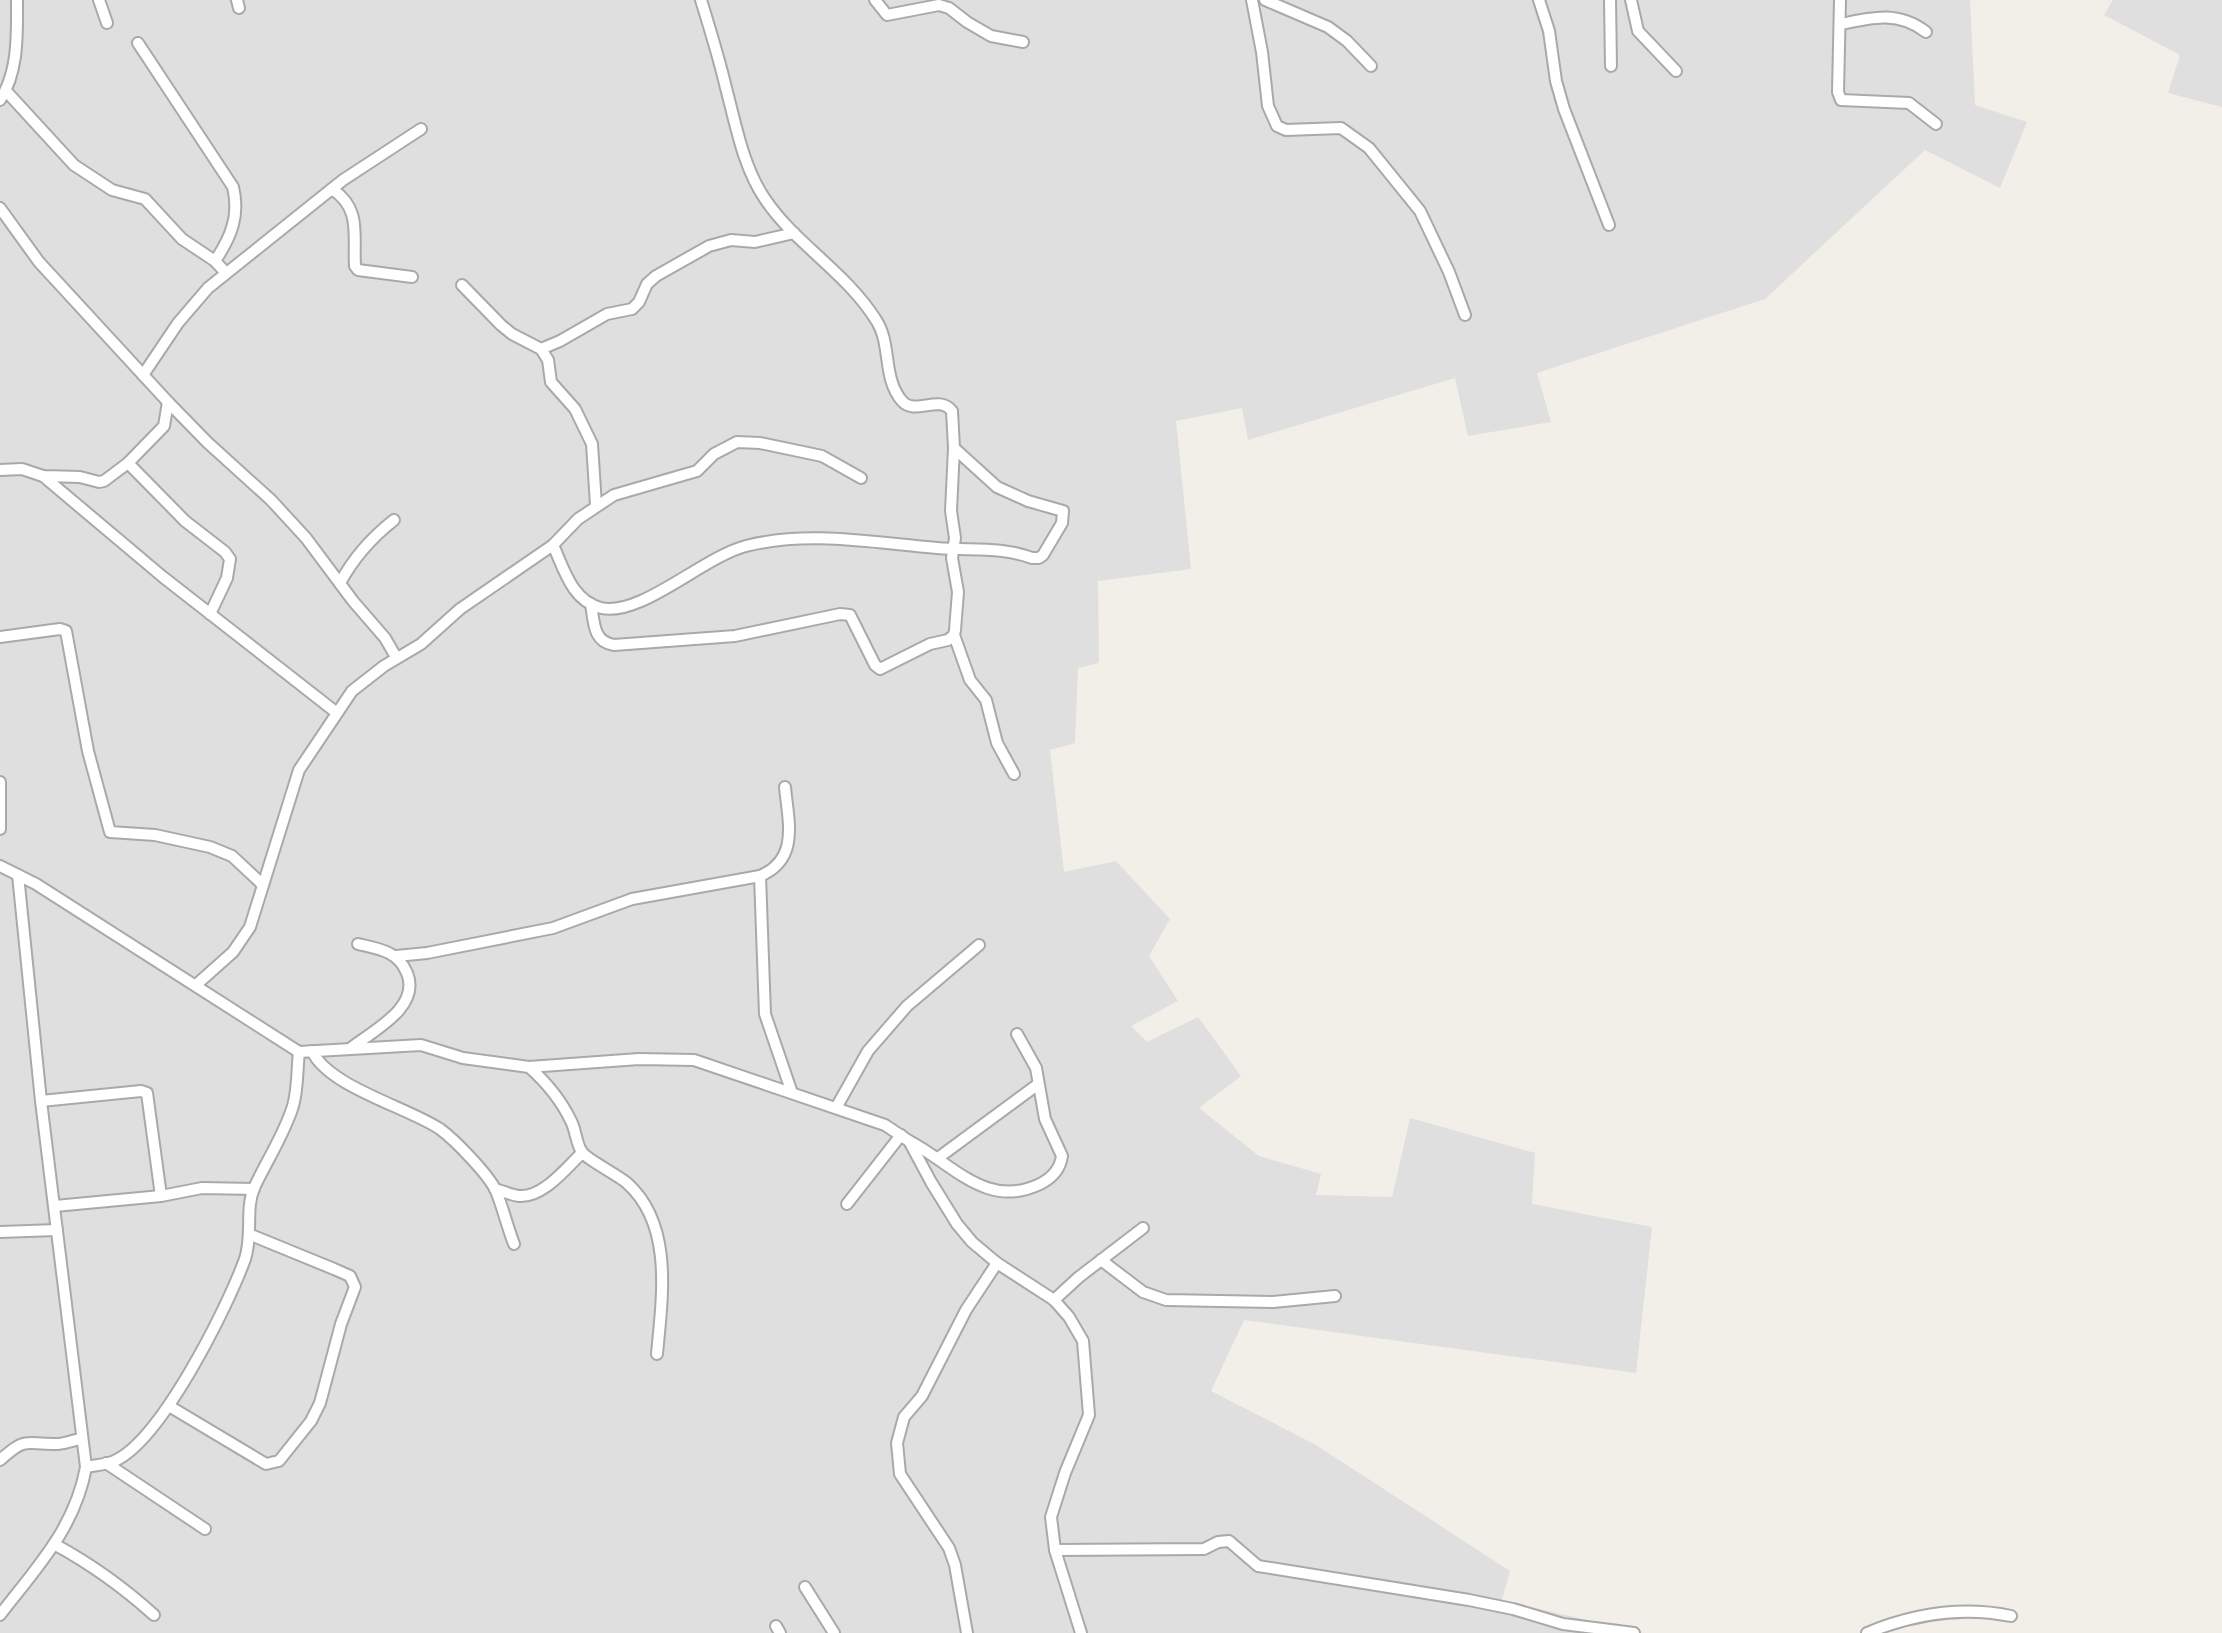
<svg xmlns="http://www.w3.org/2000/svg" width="2222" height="1633" font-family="'Golos Text',sans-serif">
<rect width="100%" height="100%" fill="#f2efe9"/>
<g fill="#e0dfdf">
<path d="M0 0H1970L1975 105 2027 122 2000 188 1925 150 1765 299 1537 373 1551 422 1468 436 1455 378 1248 440 1242 408 1176 421 1191 569 1098 581 1099 663 1078 668 1075 743 1050 750 1064 872 1116 861 1170 919 1149 956 1178 1001 1131 1026 1147 1042 1198 1017 1241 1076 1199 1108 1259 1156 1321 1174 1316 1195 1392 1197 1410 1118 1535 1153 1532 1204 1652 1227 1636 1373 1244 1320 1211 1391 1316 1445 1510 1571 1502 1600 1642 1633H0Z"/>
<path d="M2113 0H2222V107L2168 93 2180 55 2104 15Z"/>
</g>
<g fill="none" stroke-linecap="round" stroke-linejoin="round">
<defs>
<g id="minor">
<path d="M99 0 107 23"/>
<path d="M237 0 239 8"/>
<path d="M875 0 887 15 939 5 949 8 967 22 991 36 1023 42"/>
<path d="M1252 0 1262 52 1268 106 1277 126 1286 130 1341 128 1369 148 1420 211 1449 272 1465 315"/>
<path d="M1265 0 1328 27 1347 41 1371 66"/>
<path d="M1539 0 1549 31 1556 81 1564 109 1609 225"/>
<path d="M1610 0 1611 66"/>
<path d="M1631 0 1638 31 1676 71"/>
<path d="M1840 0 1838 92 1841 100 1909 103 1936 124"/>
<path d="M1841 24C1873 17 1899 11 1926 32"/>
<path d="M138 43 233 187C240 216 231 237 215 261"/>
<path d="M6 91 74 165 112 190 145 199 182 239 215 261 226 273"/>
<path d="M0 100C19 71 17 33 17 0"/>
<path d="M332 189C362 209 353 235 355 266L358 270 412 277"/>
<path d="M0 208 39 262 168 402 207 442 271 500 306 538 353 601 385 638 396 657"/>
<path d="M462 285 501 325 512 334 541 349 548 360 551 382 575 409 592 444 596 505"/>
<path d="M541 349 560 341 607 314 632 309 639 302 647 284 656 276 709 246 731 240 755 242 794 233"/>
<path d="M143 375 178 323 208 288 343 180 421 129"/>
<path d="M128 463 185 521 225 552 230 559 227 578 210 614"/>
<path d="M0 470 22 469 43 476 80 477 99 482 104 481 128 463 164 426 168 402"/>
<path d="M43 476 163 577 337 713"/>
<path d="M553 545C564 569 572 601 601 608 641 617 703 557 746 546 809 530 874 543 937 548 971 551 1000 546 1032 558H1039L1043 555 1062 523 1063 511 1028 501 997 487 954 448"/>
<path d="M340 583C354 557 371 538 394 520"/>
<path d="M591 604C594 622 593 642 614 645L735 636 840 614 850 615 875 665 880 669 930 644 948 640 954 635 955 630 958 592 952 558 955 538 951 511 954 448 952 411C939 394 915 416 902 401 882 378 892 344 876 320 845 271 795 244 765 199 743 167 736 125 726 88 719 58 710 29 701 0"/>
<path d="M954 635 970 680 986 700 997 743 1014 774"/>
<path d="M0 637 60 629 66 631 88 751 110 832 155 835 210 847 232 856 263 885"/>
<path d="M0 782V829"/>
<path d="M0 866 36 884 299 1052 421 1045 463 1058 529 1067 639 1059 694 1060 885 1125 909 1141 931 1182 957 1224 972 1242 997 1263 1054 1300 1069 1317 1083 1341 1089 1415 1065 1473 1051 1517 1055 1550 1081 1633"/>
<path d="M760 876 765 1014 792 1093"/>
<path d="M396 956 427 953 553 928 632 899 760 876C800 859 788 821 785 787"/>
<path d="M196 985 233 952 250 927 299 770 352 691 384 666 421 644 460 609 553 545 578 519 614 495 697 471 714 454 737 442 760 443 822 456 861 478"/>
<path d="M351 1048C374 1030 421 1007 407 973 398 951 379 949 358 944"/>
<path d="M312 1051C329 1087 407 1107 440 1129 455 1140 489 1175 496 1191 503 1208 507 1226 514 1244"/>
<path d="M529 1067C547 1083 561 1100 571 1121 576 1130 576 1144 582 1152 586 1159 618 1175 627 1183 674 1225 662 1298 657 1354"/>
<path d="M41 1101 141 1091 147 1093 161 1196"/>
<path d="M836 1108 868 1051 907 1006 979 945"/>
<path d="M909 1141C952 1163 986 1210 1040 1184 1052 1178 1060 1170 1062 1156L1045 1119 1036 1068 1017 1034"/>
<path d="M938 1158 1037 1085"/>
<path d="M495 1189C503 1191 511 1195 519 1196 543 1198 566 1168 582 1153"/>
<path d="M847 1204 901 1135"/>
<path d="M55 1206 161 1196 202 1188 254 1189"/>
<path d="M0 1232 57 1230"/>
<path d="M1101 1260 1143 1292 1166 1300 1273 1302 1335 1296"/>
<path d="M1054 1300 1079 1277 1143 1228"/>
<path d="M169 1406 266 1464 279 1461 311 1421 320 1403 341 1324 355 1287 350 1276 334 1269 251 1235"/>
<path d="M0 1460C28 1435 25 1445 57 1444 64 1444 73 1440 81 1439"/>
<path d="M106 1463 205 1529"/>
<path d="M86 1467C94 1465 104 1465 112 1462 160 1444 228 1306 245 1259 253 1235 245 1209 254 1188 267 1160 284 1135 293 1106 298 1089 297 1069 299 1052"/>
<path d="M54 1544C91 1564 123 1587 154 1615"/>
<path d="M1055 1550 1204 1549 1218 1542 1229 1541 1258 1566 1469 1600 1513 1609 1563 1624 1634 1633"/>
<path d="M805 1587 834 1633"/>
<path d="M0 1615C37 1567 75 1528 86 1467L41 1101 18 875"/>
<path d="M776 1626 780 1633"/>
<path d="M967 1633 955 1565 949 1548 900 1474 897 1443 904 1417 922 1396 966 1310 997 1263"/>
<path d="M1867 1633C1913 1614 1962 1606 2011 1616"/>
</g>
</defs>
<use href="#minor" stroke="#a9a9a9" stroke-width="14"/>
<use href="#minor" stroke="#fff" stroke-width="10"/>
</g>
</svg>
